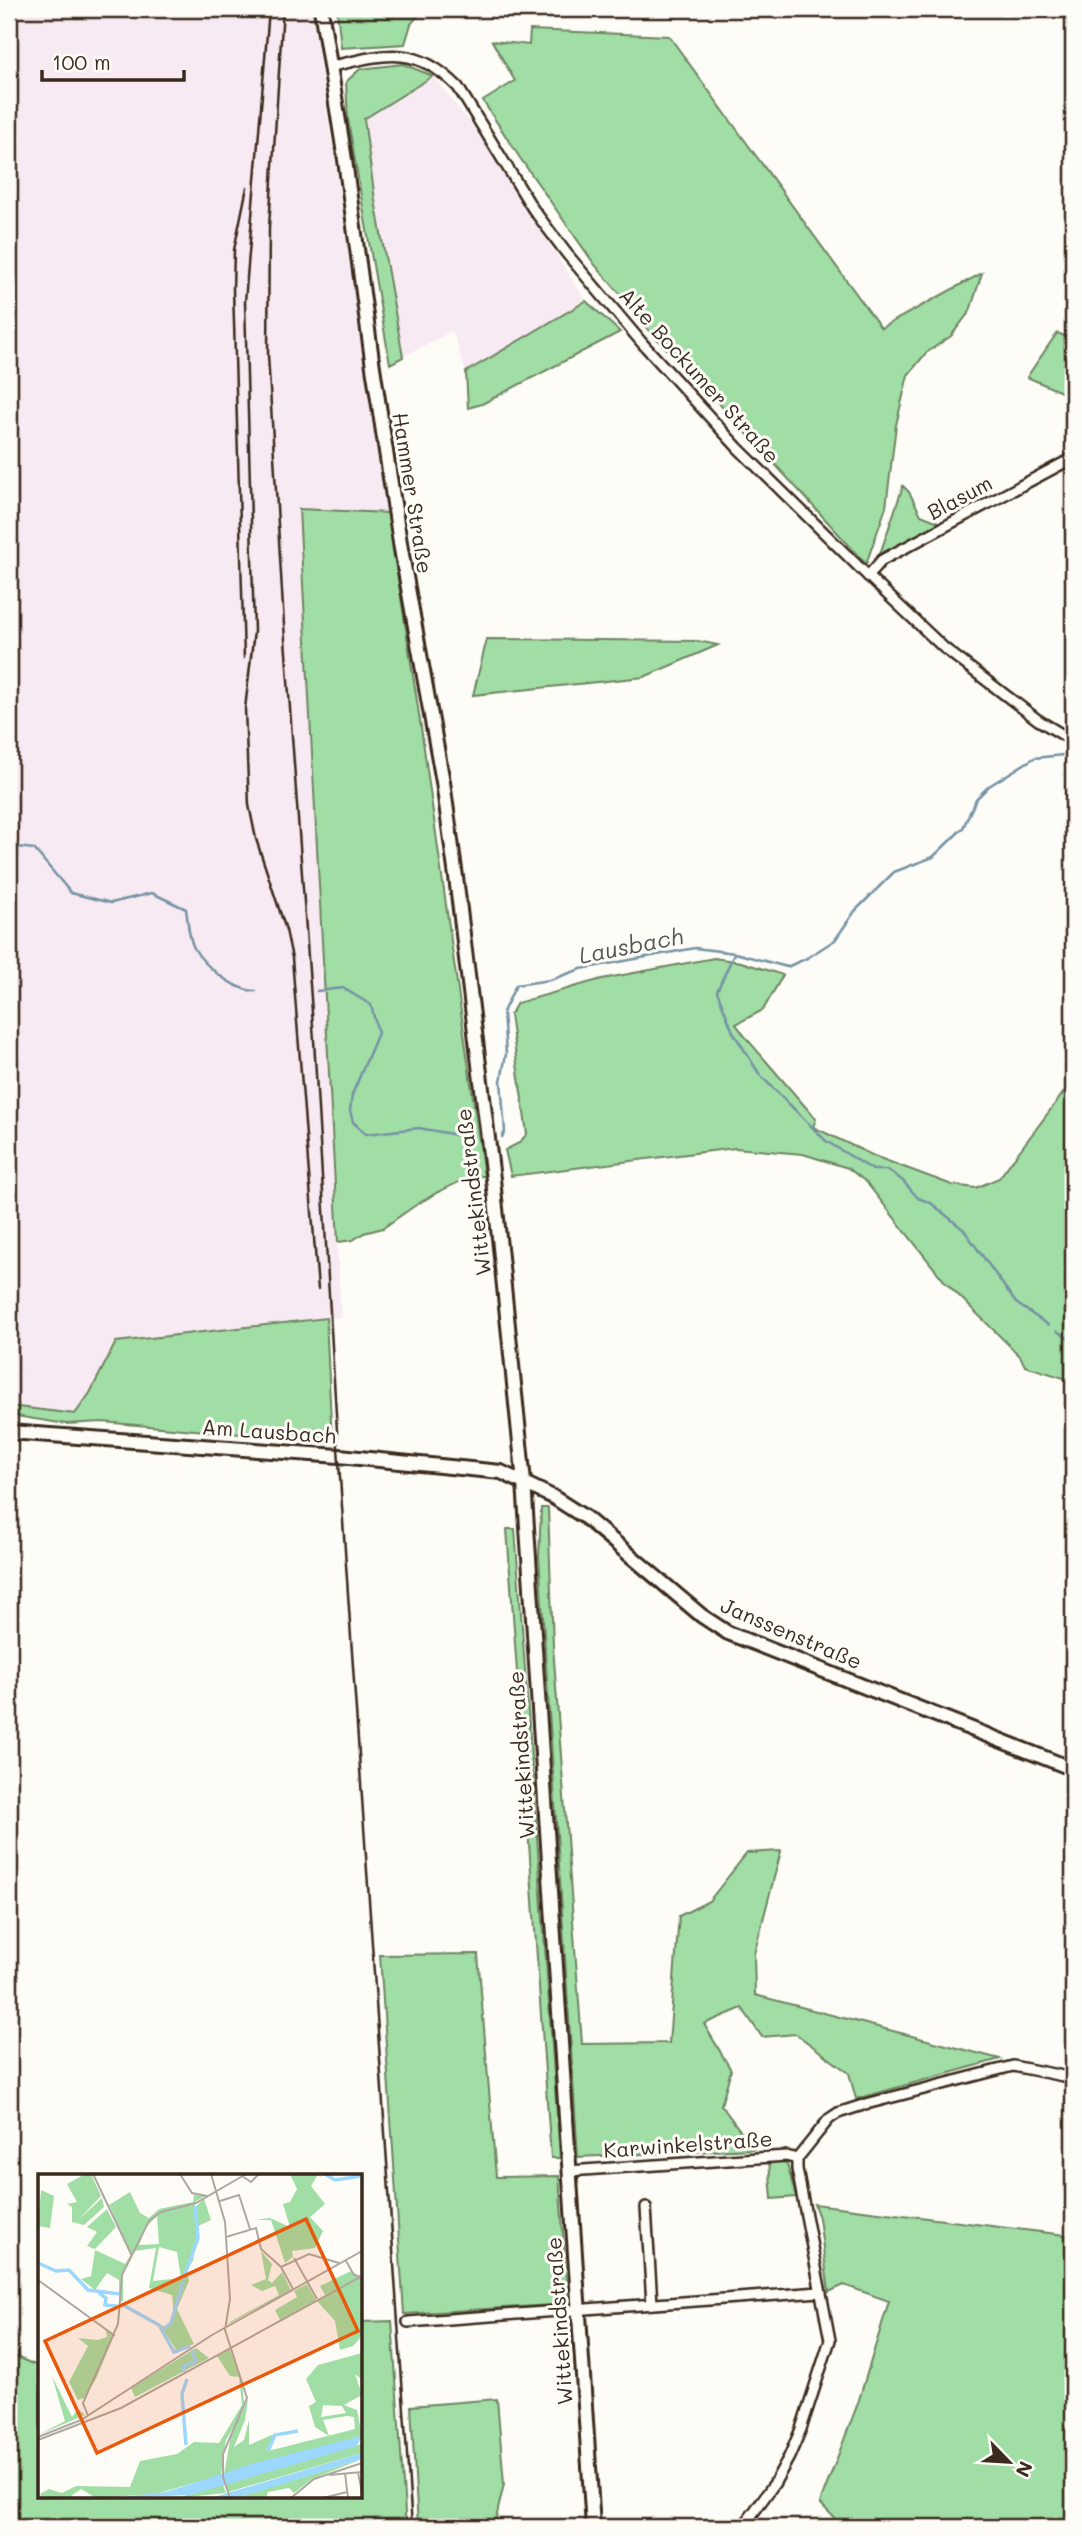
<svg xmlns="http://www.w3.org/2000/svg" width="1082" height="2536" font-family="Mali,sans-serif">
<rect width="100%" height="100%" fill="#fdfcf7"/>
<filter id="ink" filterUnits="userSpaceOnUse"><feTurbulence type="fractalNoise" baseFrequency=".0143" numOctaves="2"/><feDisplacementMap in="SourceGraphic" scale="14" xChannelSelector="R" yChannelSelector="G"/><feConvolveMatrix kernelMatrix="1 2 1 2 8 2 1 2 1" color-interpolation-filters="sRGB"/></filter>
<g filter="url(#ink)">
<g fill="#f8eaf2">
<path d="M9 9H315L318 53 388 513 300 509 341 1318H326L117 1342 90 1393 75 1414 9 1406Z"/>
<path d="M433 76 475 129 586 301 466 372 452 331 403 357 375 200 364 119Z"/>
</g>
<g fill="#a1dea5" stroke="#6e8462" stroke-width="2">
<path d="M337 9H419L421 12 411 24 405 44 341 48Z"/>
<path d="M530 30 669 36 881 328 982 273 970 311 951 336 926 353 908 375 896 425 886 507 866 564 731 416 640 321 626 301 595 265 520 158 483 101 515 81 492 41 529 45Z"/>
<path d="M403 64 433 76 364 119 375 200 403 357 390 364 348 120 346 82 360 69Z"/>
<path d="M586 301 620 332 482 404 468 408 466 372Z"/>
<path d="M1057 333 1073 339V403L1068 395 1027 377Z"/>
<path d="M903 486 909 492 921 515 946 525 877 563Z"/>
<path d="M299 509 388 513 422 734 484 1176 469 1177 438 1192 413 1207 383 1228 364 1233 353 1240 338 1242Z"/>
<path d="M487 639 698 641 718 645 644 677 473 695Z"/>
<path d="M714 958 741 962 783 975 763 1010 736 1024 747 1039 816 1119 813 1127 874 1156 952 1185 976 1188 999 1178 1073 1080V1381L1025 1366 1020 1356 945 1282 866 1182 848 1168 803 1154 735 1148 511 1176 505 1150 519 1143 527 1134 510 1015 517 1003 602 979Z"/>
<path d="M326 1318 332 1442 102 1422 66 1424 9 1415V1406L75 1414 90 1393 116 1342Z"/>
<path d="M541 1508H548L553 1646 582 2044 669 2043 679 1916 709 1901 747 1853 781 1851 754 1954 755 1995 1000 2059 856 2099 849 2073 796 2034 762 2037 742 2008 704 2024 731 2070 721 2105 754 2149 578 2157 539 1557Z"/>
<path d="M507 1529H515L560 2158H551Z"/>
<path d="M478 1954 496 2177 559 2176 568 2304 404 2314 380 1955Z"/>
<path d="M769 2160H780L787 2164 796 2197 772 2199Z"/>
<path d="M814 2204 1073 2236V2527H843L820 2503 858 2403 889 2301 844 2285 829 2292 819 2218Z"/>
<path d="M392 2321 406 2527H9V2354L40 2367V2496H360L361 2322Z"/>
<path d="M497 2399 504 2484 494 2527H418L411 2406Z"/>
</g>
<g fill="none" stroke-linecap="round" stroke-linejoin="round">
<g stroke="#7592a4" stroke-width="2.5">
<path d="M9 846 34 849 71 893 111 903 152 893 186 909C188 921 188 937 194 948 204 966 235 991 256 991"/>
<path d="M734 954 717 991 733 1032 760 1075 826 1141 873 1170H888L903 1181 918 1198 931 1203 964 1230 1016 1303 1048 1325"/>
<path d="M317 991 343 988 371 1005 378 1033 352 1095 350 1111 353 1122 366 1134 419 1128 473 1138"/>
<path d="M502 1137 505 1132 501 1081 506 1054 503 1012 516 985 550 980 581 969 695 948 735 953 787 967 807 958 835 940 855 911 894 872 933 857 963 828 976 799 989 786 1034 758 1073 754"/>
<path d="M1057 1331 1073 1341"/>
</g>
<defs>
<g id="street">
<path d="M329 67C384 54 415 43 458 87L533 209 567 254 643 344 738 448 868 576 944 648 1038 720 1073 741"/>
<path d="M868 576 882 560 1073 458"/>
<path d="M797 2159 829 2119 838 2113 866 2104 1013 2066 1073 2078"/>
<path d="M569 2171 786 2156 797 2159"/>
<path d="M646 2207 652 2304"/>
<path d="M408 2322 820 2292"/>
<path d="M743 2527 774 2484 789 2457 801 2429 830 2340 797 2169V2159"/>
</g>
<g id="secondary">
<path d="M321 9 345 160 373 367 401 549 443 782 456 877 493 1179 524 1482 593 2527"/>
<path d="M9 1432 339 1456 501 1472 553 1497 586 1518 702 1616 728 1633 1073 1769"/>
</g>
</defs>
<use href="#street" stroke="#3b2a1e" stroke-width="14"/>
<use href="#secondary" stroke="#3b2a1e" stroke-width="18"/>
<use href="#street" stroke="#fdfcf7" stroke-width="9"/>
<use href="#secondary" stroke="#fdfcf7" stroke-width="12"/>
<g stroke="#3b2a1e" stroke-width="2.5">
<path d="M269 9 245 302 254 631 245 709 249 805 256 839 286 930 292 958 318 1289"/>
<path d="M283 9 269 227 268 355 284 625 314 1040 338 1448 412 2527"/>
<path d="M244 658 233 289 234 250 247 187"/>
</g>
</g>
</g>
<g text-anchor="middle" stroke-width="6" stroke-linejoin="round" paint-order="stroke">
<g font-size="21" fill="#3b2a1e" stroke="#fdfcf7">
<text transform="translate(699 376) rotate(48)" y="7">Alte Bockumer Straße</text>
<text transform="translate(412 493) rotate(81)" y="7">Hammer Straße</text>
<text transform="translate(960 498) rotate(-28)" y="7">Blasum</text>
<text transform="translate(474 1192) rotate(-97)" y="7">Wittekindstraße</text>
<text transform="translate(269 1432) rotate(4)" y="7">Am Lausbach</text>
<text transform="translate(791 1634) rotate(23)" y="7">Janssenstraße</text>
<text transform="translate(522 1755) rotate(-94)" y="7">Wittekindstraße</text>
<text transform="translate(688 2145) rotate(-4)" y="7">Karwinkelstraße</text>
<text transform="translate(560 2321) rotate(-94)" y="7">Wittekindstraße</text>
</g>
<g font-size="23" font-style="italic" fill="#535556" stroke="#fdfcf7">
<text transform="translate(631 946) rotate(-11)" y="8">Lausbach</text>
</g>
</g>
<g transform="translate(38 2174)">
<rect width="324" height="324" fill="#fdfcf7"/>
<path d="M47 0H53L63 22 40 46 64 24 66 33 46 51 34 48V33L29 30 39 28 29 10ZM252 0H280L273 12 287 30 272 43 285 57 277 74 254 77 255 83 247 89 233 46H218L232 44 252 53 245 30 252 28 259 15ZM3 16 16 22 12 54 0 52ZM92 18 102 39 111 44 121 35 155 28 156 21 167 22 157 28V33L166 25 173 46 160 52 155 87 149 95 151 107 139 135 156 170 139 177 122 151 129 153 136 141 134 121 111 114 118 74 97 77 85 100V127L81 128V106L69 99 57 116 43 105 53 102 57 76 87 90 93 80 71 31ZM119 42 121 70 101 71 108 53ZM121 73 139 78 143 104 115 107ZM69 35 78 53 57 75 49 72 59 58 49 53ZM223 77 234 90 230 106 234 109 244 98 253 116 194 148 188 150 241 121 237 112 224 117 213 111 228 105ZM313 97 324 104V162L315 172 302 176 297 147 279 127 315 107 287 121 282 112ZM269 110 278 126 242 146 237 136 259 123 256 117ZM68 156 76 162 58 205 46 224 40 226 31 208 50 172 40 164 60 166 69 163ZM158 174 171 184 97 223 93 214ZM192 175 204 210 206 227 204 239 188 266 183 301 118 320 58 324 43 315 30 324H4L2 320 11 315 24 319 38 312 92 313 102 287 139 280 156 268 181 269 204 231 201 203 192 202 179 182ZM324 179V206L317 200 324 221 306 231 319 236 324 262 186 300 193 261 210 225 207 246 196 273 206 266 211 246V271L236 260 230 277 317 255 316 243 309 242 285 246 291 262 277 253 271 232 278 228 268 205 280 191ZM285 231 304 232 308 239 283 243ZM14 202 34 243 40 235 47 241 0 261 27 247ZM324 270V279L190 318 187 308ZM324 285 274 305 256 319 251 314 230 318 228 324H197ZM184 308 188 319 139 324 173 314Z" fill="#a1dea5" fill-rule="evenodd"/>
<path d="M324 262 319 272 152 321 76 324 128 318 217 289ZM324 279V285L241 311 197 324H173Z" fill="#9cd7fd"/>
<path fill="none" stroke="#9cd7fd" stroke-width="3.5" d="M287 0 297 6 324 2M0 89 18 97 31 96 50 116 82 120M145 106 160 64 157 32M61 119 68 124 67 131 79 132M85 131 121 151 136 178 152 172M123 157 133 149 145 108M146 198 145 192 158 188 154 176M148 271 144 220 149 205M230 277 237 261 260 257"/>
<path fill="none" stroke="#afa8a0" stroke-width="2" d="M55 0 94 82M142 0 154 19 169 22M173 0 187 48 192 125 187 156 209 224 185 280V303L192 324M204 2 213 8 221 0M182 27 201 21 212 55M188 63 218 54 223 75 243 93 255 115M256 84 279 125M308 87 316 101 324 103M243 93 271 80 301 89M0 106 77 162M50 242 45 229 80 150 84 101 111 47 123 38 158 29 208 0M0 263 43 246 174 161 324 77M0 266 83 234 324 102M320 298 324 319M307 299 310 324M291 301 324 298M253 324 276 305 324 289M285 324 309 318"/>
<path fill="#e8590c" fill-opacity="0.15" stroke="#e8590c" stroke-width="3.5" d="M268 45 320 157 59 279 7 167Z"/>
<rect width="324" height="324" fill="none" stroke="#3b2a1e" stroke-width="3.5"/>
</g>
<rect width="1082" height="2536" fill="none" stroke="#fdfcf7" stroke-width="35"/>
<rect x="18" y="18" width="1047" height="2501" fill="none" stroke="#3b2a1e" stroke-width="2.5" filter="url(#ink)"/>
<g transform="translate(1009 2462) rotate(115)" stroke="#fdfcf7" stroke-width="5" paint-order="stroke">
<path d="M0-5L12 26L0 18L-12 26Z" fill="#3b2a1e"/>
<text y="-10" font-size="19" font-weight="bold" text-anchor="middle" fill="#3b2a1e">N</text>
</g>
<path d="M42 70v10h142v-10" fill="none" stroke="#3b2a1e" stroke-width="3.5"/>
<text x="52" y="70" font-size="21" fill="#3b2a1e" stroke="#fdfcf7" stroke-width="5" paint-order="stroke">100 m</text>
</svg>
